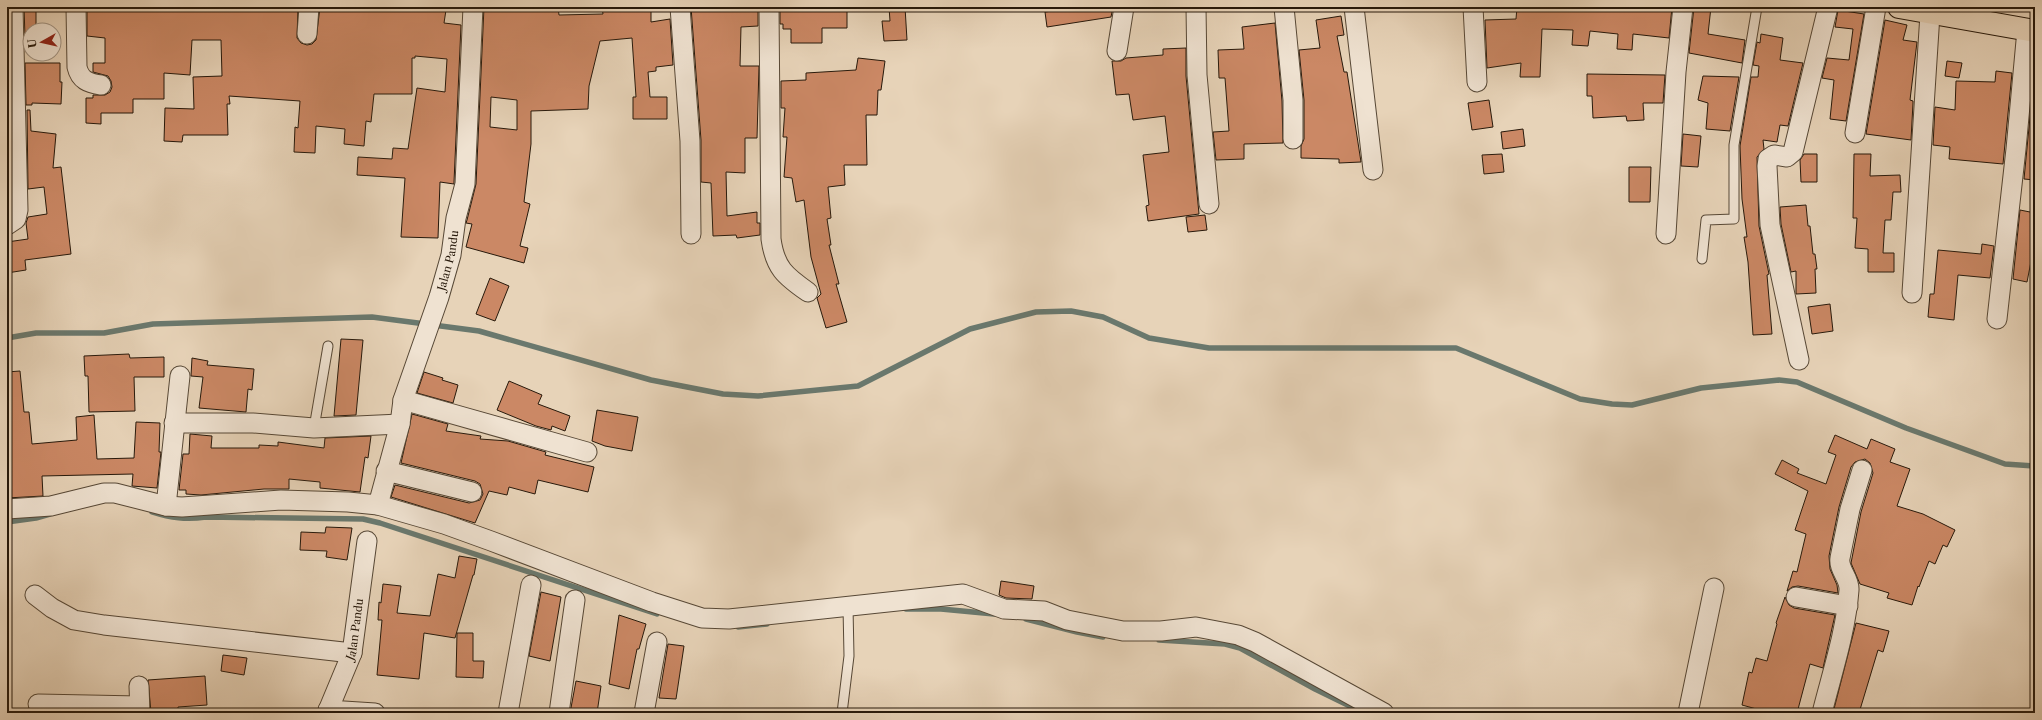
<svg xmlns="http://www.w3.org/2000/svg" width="2042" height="720" font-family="'Libre Caslon Text',serif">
<rect width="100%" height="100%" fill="#e7d3b8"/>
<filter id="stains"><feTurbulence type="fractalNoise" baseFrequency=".005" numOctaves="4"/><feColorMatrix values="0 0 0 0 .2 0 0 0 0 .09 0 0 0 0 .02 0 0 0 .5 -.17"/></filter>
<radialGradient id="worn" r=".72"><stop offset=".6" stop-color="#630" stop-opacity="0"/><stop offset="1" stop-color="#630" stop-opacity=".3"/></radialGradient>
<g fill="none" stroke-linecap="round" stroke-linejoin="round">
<g stroke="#6a786d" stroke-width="5.5">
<path d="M7 338 36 333H104L153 324 372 317 479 331 651 380 723 394 758 396 858 386 970 329 1036 312 1071 311 1103 317 1149 338 1209 348H1456L1580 399 1612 404 1632 405 1701 388 1779 380 1797 382 1906 428 2005 464 2035 466"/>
<path d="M152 512C171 518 186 520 206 517L363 519 380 523 657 614"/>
<path d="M7 522 36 518 50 514"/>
<path d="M906 609H941L994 614"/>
<path d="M1026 619 1077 632 1103 637"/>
<path d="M738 627 767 624"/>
<path d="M1159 640 1225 644 1240 648 1315 689 1364 713"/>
</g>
</g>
<g fill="#cb8865" stroke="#27190b" fill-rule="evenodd">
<path d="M24 7H36V30H30V37H25Z"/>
<path d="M87 7 152 9 151 7H235L273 11V7H298L297 38 301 43 307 45 312 44 316 40 320 7H414L446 10 444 23 461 25 454 182V184L440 182 438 238 401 237 405 178 357 175 358 157 392 159 393 148 408 149 417 88 445 92 447 59 415 56V58H412V94H374L371 122 366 121 364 146 344 144 345 129 316 126 315 153 294 152 295 127 298 128 300 101 229 96 230 104H227L228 135H183L182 142 164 141 165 108 194 109 193 77 222 76 221 40H192L190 75 164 73V99H133V113H101V124L86 123V98H93V95H105L110 92 112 87 111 81 108 76 93 72V63H105V38L87 36Z"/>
<path d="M484 7H495L494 11H539V7H558L559 15 603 14 602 7H651V22L670 19 673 65 656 67V71L648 72 650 97H667V119H633V97H636L632 38 600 41 589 86 588 109 531 111V144L524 202 530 204 520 246 528 248 524 263 466 247 472 224 466 223 467 220 476 184ZM491 97 517 100V130L490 127Z"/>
<path d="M691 7H758V26L741 27 740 66H759L757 138H745V173L726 172 727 216 757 212V223H760V235L737 238 736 235 713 236 711 183 701 182V140Z"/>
<path d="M780 7H847V28H822V43H791V29H783V24H780Z"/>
<path d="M889 7H905L907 40 884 41 882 21H890Z"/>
<path d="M1080 7H1113L1111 17 1047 27 1045 12Z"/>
<path d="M1517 7H1672L1669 38 1633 34 1632 50 1617 49 1618 34 1590 31 1588 46 1572 45 1573 30 1542 29 1540 77H1520L1521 63 1487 68 1485 20 1516 19Z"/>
<path d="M1694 7H1711L1708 34 1745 40 1742 63 1689 53Z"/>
<path d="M1838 10 1864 14 1846 121 1830 119 1834 80 1822 78 1827 58 1849 60 1853 29 1835 27Z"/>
<path d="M1341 16 1344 35 1337 36 1344 72H1347L1361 162 1339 163V159L1301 158V146L1304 139V100L1299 50 1320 48 1316 20Z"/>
<path d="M1885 20 1907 25 1903 40 1917 42 1910 100 1913 101V103L1911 140 1866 134Z"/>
<path d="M1275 23 1282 101 1283 143 1244 144V159L1216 160 1213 132 1229 131 1225 78H1219L1218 50 1244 49 1242 27Z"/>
<path d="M1761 34 1783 38 1780 60 1803 63 1788 126 1780 125 1777 142 1763 140 1764 149 1757 157 1759 226 1769 274 1767 275 1772 334 1753 335 1748 262 1744 237H1747L1742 199 1740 146 1751 77H1758L1759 66 1753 65 1757 42 1760 43Z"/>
<path d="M1186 48V76L1199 214 1148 221 1146 206 1149 205 1143 155 1169 152 1165 116 1133 120 1129 94 1116 95 1112 61H1121L1126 58 1163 55V49Z"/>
<path d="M858 58 885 61 881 90H878L877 115H866L867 165H844L845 185 828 187 831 218 827 219 831 245H829L839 284H836L847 322 826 328 817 298 821 294 811 257 804 200 796 202 792 178 784 177 787 137H783L785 108H781V81L806 80V73L856 70Z"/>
<path d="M1947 61 1962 63 1959 78 1945 76Z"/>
<path d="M25 63H60V82H62L61 104 32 103V105H26Z"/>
<path d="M1996 71 2012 73 2003 164 1949 159 1950 147 1933 145 1935 107 1955 110 1956 81 1995 82Z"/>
<path d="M1587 74 1665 75 1663 103H1643L1644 120 1627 121 1626 116 1593 118 1592 96H1587Z"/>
<path d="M1703 76 1739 77 1730 131 1706 129 1708 103 1698 100Z"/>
<path d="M2033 86H2035V180L2024 179Z"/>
<path d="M1489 100 1493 127 1472 130 1468 103Z"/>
<path d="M27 110H30L31 131 56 134 53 168 61 167 71 254 25 260 26 270 7 273V242L28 239 26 223 28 217 47 214 44 187 28 189Z"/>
<path d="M1523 129 1525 146 1503 149 1501 132Z"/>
<path d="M1683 134 1701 136 1698 167 1681 166Z"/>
<path d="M1502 154 1504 172 1484 174 1482 155Z"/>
<path d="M1804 154H1817V182H1801L1800 160Z"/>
<path d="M1854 154H1871L1870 176 1900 175 1901 192H1893L1891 220H1885L1883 253H1894V272H1868V249L1855 248 1857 218H1853Z"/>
<path d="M1629 167H1651L1650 202H1629Z"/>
<path d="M1806 205 1808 226H1810L1813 254H1815L1817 269H1815L1816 293 1796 294V271L1791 272 1781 224 1780 207Z"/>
<path d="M2020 210 2035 213V241L2027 282 2013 279Z"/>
<path d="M1205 215 1207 230 1188 232 1186 217Z"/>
<path d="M1982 244 1994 246 1990 278 1958 275 1954 320 1928 317 1930 294H1934L1938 250 1981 254Z"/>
<path d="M490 278 509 286 495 321 476 314Z"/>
<path d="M1830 304 1833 331 1812 334 1808 307Z"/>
<path d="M341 339 363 340 356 415 334 416Z"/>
<path d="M129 354 130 358 164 357V377H134L135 411 89 412 88 376H85L84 356Z"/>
<path d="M192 358 208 361 207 365 254 369 252 390 248 389 246 412 199 408 203 377 191 376Z"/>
<path d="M20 371 24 412H29L32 444 77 440 76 417 94 415 97 459 134 458 136 422 160 423 159 452H161L157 488 132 486 133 474 42 476 43 496 7 498V372Z"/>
<path d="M424 372 443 378 442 380 458 385 453 403 417 393Z"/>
<path d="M509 381 542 395 538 404 570 416 565 431 552 426 551 430 536 426 497 410Z"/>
<path d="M597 410 638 417 632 451 605 446 592 441Z"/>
<path d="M412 414 448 424 446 431 481 436 480 439 508 441 546 452 545 455 594 467 588 492 538 480 535 494 509 487 507 495 489 491 475 523 391 497 395 485 469 503 480 500 483 494 480 484 475 481 401 463Z"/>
<path d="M190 434 212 436 211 448H259V445L278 446V442L324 448 325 438 371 436 368 458 365 457 360 492 320 488V482L289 479V489H264L201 495 186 494V490H179L183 454H189Z"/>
<path d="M1835 435 1867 449 1871 439 1895 449 1890 462 1910 469 1897 506 1923 514 1955 530 1947 547 1943 545 1935 564 1929 561 1919 587 1918 586 1912 605 1887 598 1889 593 1860 584 1851 563 1861 512 1873 473 1870 463 1865 459 1855 462 1851 467 1839 507 1829 556 1830 569 1837 585 1838 593 1798 586 1792 587 1787 591 1793 571 1797 572 1806 534 1795 530 1808 491 1775 474 1782 460 1799 469 1797 473 1826 484 1836 455 1828 452Z"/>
<path d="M326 527 352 528 347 560 326 557 327 551 300 550 301 532 325 533Z"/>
<path d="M459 556 477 559 474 575H473L455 638 424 633 419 679 377 675 382 620H378L379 602 381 603 383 584 401 586 397 613 430 616 438 574 455 578Z"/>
<path d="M1001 581 1034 586 1032 599 1006 598 999 595Z"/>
<path d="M541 592 561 597 550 661 529 656Z"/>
<path d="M1785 597 1789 605 1794 608 1835 615 1823 668 1810 664 1797 713H1771L1742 705 1749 672 1752 673 1756 658 1767 661 1777 624 1776 623Z"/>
<path d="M619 615 646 624 639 649H637L629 689 609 684Z"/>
<path d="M1856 623 1889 631 1883 652 1878 650 1859 713H1852L1834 709Z"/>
<path d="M457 633H473V661H484L483 678 456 677Z"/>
<path d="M668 644 684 646 676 699 659 698Z"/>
<path d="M223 655 247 658 244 675 221 671Z"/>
<path d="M205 676 207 705 178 707V709L151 712 148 680Z"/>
<path d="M576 681 601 686 597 713H570Z"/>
</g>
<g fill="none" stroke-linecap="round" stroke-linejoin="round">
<defs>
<g id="service">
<path d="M1702 259 1706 220 1734 219V145L1757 7"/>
<path d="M314 428 328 346"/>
<path d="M842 713 849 656 848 607"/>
</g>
<g id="minor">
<path d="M76 7 77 67C80 80 88 83 101 85"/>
<path d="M680 7 690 141 691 234"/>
<path d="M769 7 771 239C775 268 785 276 808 292"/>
<path d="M1196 7 1197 75 1209 204"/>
<path d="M1284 7 1293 100V139"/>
<path d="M1354 7 1373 170"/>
<path d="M1473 7 1477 82"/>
<path d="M307 34 309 7"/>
<path d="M1117 51 1124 7"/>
<path d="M1855 133 1876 7"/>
<path d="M7 225 16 219 18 210 13 7"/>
<path d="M1666 234 1676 72 1683 7"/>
<path d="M1912 293 1930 14"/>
<path d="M1997 319 2016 149 2027 30"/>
<path d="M1799 360 1770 225 1767 166 1768 159 1774 155 1787 157 1793 152 1828 7"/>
<path d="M403 400 587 452"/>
<path d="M174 423H253L314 428 400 424"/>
<path d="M386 471 472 492"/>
<path id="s1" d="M378 505 400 424 403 400 439 297 451 255 456 218 465 184 473 7"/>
<path d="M166 506 180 376"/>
<path d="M7 509 51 506 104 493H115L166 506 182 507 281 500 348 502 378 505 444 524 491 541 652 602 702 618 729 619 963 594 1004 609 1044 611 1067 620 1123 631H1161L1196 627 1238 635 1255 642 1384 713"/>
<path d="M35 595 52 608 74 620 104 625 352 653"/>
<path d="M1796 597 1848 606"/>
<path d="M139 686 140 713"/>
<path d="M38 704 139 706"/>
<path d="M328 710 375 713"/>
<path id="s2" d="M327 713 352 653 367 541"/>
<path d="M508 713 531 585"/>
<path d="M559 713 575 600"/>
<path d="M644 713 657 642"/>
<path d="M1688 713 1714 588"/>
<path d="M1822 713C1832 673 1846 631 1849 590 1850 578 1838 570 1840 558L1850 509 1862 470"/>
</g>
<path id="primary" d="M1899 7 2035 31"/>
</defs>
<use href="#service" stroke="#574836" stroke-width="11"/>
<use href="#minor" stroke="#574836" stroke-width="21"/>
<use href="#primary" stroke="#27190b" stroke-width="24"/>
<use href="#service" stroke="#efe2d1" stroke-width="9"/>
<use href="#minor" stroke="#efe2d1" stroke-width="19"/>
<use href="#primary" stroke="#e7d3b8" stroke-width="22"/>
</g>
<g text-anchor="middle" stroke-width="3" stroke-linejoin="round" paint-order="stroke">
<g font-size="11" fill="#27190b" stroke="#efe2d1">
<text dy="4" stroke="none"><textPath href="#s1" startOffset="255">Jalan Pandu</textPath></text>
<text dy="4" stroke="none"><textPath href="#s2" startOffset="89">Jalan Pandu</textPath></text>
</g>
</g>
<rect width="2042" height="720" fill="none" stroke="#e7d3b8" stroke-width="24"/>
<rect x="8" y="8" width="2026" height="704" fill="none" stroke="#27190b" stroke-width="2"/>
<rect x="12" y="12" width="2018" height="696" fill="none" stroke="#27190b"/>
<g transform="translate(42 42) rotate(262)"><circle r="19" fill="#efe2d1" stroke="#9f9282"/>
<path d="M0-3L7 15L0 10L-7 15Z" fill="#8f2418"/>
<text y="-6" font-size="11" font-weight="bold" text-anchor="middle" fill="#27190b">U</text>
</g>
<rect width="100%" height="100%" filter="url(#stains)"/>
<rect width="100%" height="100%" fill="url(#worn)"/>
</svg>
